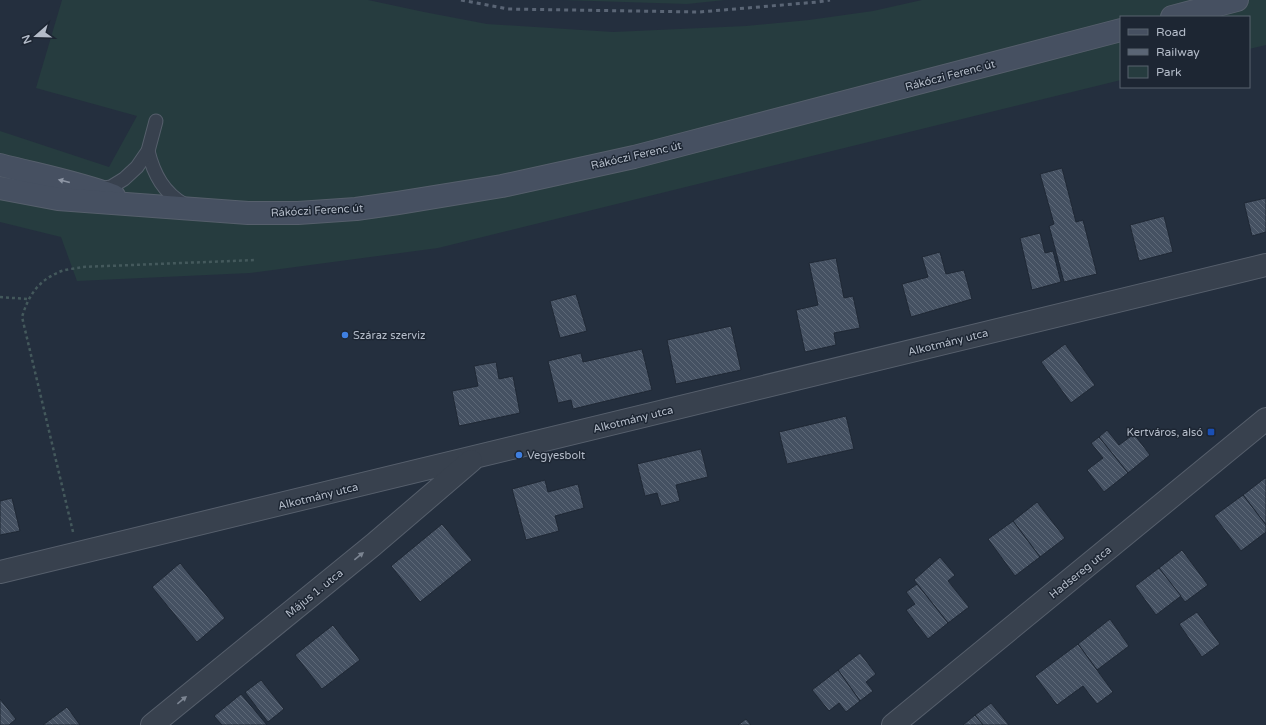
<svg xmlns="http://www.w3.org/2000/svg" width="1266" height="725" font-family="'Varela Round',sans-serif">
<defs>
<pattern id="building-back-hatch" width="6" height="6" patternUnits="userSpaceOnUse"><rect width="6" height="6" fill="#455162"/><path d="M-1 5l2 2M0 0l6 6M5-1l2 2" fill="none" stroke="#5d6877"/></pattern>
</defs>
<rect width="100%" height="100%" fill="#242f3e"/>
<g fill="#263c3f">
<path d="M62 0H368L424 12 487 24 613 32 746 26 809 20 873 11 922 0H1266V45L1249 49V17H1121V80L438 248 250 273 77 281 61 237 0 222V131L109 167 137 116 36 88Z"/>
<path d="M562 0H725L687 4Z"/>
</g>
<g fill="url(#building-back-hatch)" stroke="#1f2835">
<path d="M1062 168 1076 222 1083 220 1097 274 1064 282 1049 226 1054 224 1040 174Z"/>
<path d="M1266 198V232L1252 236 1244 203Z"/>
<path d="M1164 216 1173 252 1139 261 1130 225Z"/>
<path d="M1040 233 1045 253 1053 251 1061 282 1032 290 1020 238Z"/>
<path d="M940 252 946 274 964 270 972 299 911 317 902 284 928 277 922 257Z"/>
<path d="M836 258 844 298 853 296 860 328 834 333 836 345 805 352 796 310 818 305 809 263Z"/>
<path d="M576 294 587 331 560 338 550 301Z"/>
<path d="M731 326 741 370 676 384 667 340Z"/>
<path d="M1065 344 1095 385 1071 403 1041 362Z"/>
<path d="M642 349 652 390 573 409 571 400 558 403 548 361 581 353 583 362Z"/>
<path d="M496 362 499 379 513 376 520 413 459 426 452 391 478 386 474 366Z"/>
<path d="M846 416 854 449 787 464 779 432Z"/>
<path d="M1107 430 1119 445 1134 434 1150 455 1128 473 1099 437Z"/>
<path d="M1099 437 1128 473 1104 492 1087 470 1103 458 1091 443Z"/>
<path d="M701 449 708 477 676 485 680 501 661 506 657 493 645 496 637 464Z"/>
<path d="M1265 478H1266V525L1243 495Z"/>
<path d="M545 480 548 492 578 484 584 508 555 516 559 531 526 540 512 489Z"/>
<path d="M1243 495 1266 525V532L1241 551 1214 516Z"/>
<path d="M12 498 20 531 0 535V501Z"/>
<path d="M1037 502 1065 538 1040 557 1013 521Z"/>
<path d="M1013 521 1040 557 1015 576 988 539Z"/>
<path d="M442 524 472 560 420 602 391 566Z"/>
<path d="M1182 550 1208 585 1185 602 1159 568Z"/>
<path d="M940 557 955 575 948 581 969 607 948 623 914 580Z"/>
<path d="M180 563 225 618 197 642 152 587Z"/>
<path d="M1159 568 1181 596 1156 615 1135 586Z"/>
<path d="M917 584 948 623 928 639 906 610 915 604 906 592Z"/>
<path d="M1197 612 1220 644 1202 657 1179 624Z"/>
<path d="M1110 619 1129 646 1097 670 1078 644Z"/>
<path d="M333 625 360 660 322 689 295 655Z"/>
<path d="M1078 644 1113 692 1097 704 1083 686 1057 705 1035 676Z"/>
<path d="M860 653 876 674 866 682 873 691 860 701 838 670Z"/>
<path d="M838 670 860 701 846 712 839 703 829 711 812 690Z"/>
<path d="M261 680 284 709 268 722 245 692Z"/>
<path d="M241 694 267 725H222L214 716Z"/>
<path d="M0 699 16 719 9 725H0Z"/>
<path d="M991 703 1009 725H983L975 715Z"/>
<path d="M67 707 80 725H43Z"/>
<path d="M975 715 983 725H963Z"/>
<path d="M746 719 751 725H738Z"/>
</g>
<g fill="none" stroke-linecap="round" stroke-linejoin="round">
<defs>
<g id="lane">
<path d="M148 151C154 175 164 193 185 205"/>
<path d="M98 189 111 187 124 179 137 167 148 151 156 121"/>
</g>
<g id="street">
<path d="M0 572 1266 265"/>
<path d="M152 725 373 545 471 461"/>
<path d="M893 725 1266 419"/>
</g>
<g id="secondary">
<path d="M1172 17 1237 0"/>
<path d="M0 165C38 175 77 182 114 196"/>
<path d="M0 188 58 199 248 213H298L356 209 398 203 502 186 634 157 1121 30"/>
</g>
</defs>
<use href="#lane" stroke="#565f6c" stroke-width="15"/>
<use href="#street" stroke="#565f6c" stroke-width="24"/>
<use href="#secondary" stroke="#565f6c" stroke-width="24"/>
<g stroke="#44595c" stroke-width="2.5" stroke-dasharray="3 3" stroke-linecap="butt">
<path d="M0 297 27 299"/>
<path d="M73 532 22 317C28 297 37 282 57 273 64 269 74 269 82 267L256 260"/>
</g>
<use href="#lane" stroke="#38414e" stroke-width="13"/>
<use href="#street" stroke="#38414e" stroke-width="22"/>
<use href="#secondary" stroke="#465061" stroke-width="22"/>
<path stroke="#5a6575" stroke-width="3" stroke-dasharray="4 4" stroke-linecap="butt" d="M461 0 508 9 699 12 818 2 830 0"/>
</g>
<defs><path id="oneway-solid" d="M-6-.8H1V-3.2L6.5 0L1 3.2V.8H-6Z"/></defs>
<use fill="#8e96a5" href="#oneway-solid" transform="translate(64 181) rotate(-166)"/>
<g fill="#7c8592">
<use href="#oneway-solid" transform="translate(359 556) rotate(-39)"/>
<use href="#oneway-solid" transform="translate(182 700) rotate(-39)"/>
</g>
<g fill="#3f7fe0" stroke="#1d2633" stroke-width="1.5">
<circle cx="345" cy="335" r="4"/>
<circle cx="519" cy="455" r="4"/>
</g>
<rect fill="#1a4fb4" stroke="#1d2633" stroke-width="1.5" x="1207" y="428" width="8" height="8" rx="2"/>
<g text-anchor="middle" stroke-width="3" stroke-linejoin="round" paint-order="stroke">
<g font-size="11" fill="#b4bcc9" stroke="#1d2633">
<text transform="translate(950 75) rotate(-15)" y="4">Rákóczi Ferenc út</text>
<text transform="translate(636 155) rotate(-13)" y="4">Rákóczi Ferenc út</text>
<text transform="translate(317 210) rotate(-3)" y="4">Rákóczi Ferenc út</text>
<text transform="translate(948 342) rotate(-14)" y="4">Alkotmány utca</text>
<text transform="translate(633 419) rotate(-14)" y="4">Alkotmány utca</text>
<text transform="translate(318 496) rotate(-14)" y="4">Alkotmány utca</text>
<text transform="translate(1080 572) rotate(-39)" y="4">Hadsereg utca</text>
<text transform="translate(314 593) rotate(-39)" y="4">Május 1. utca</text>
</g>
<g font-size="11" fill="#b4bcc9" stroke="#1d2633" text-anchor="start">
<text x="353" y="339">Száraz szerviz</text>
<text x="1203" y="436" text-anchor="end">Kertváros, alsó</text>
<text x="527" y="459">Vegyesbolt</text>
</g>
</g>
<rect x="1120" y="16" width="130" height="72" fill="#1d2633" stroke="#59626f"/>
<rect x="1128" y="29" width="20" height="6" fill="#465061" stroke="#59626f"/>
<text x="1156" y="36" font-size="12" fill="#b4bcc9">Road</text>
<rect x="1128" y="49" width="20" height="6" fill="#5a6575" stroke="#59626f"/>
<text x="1156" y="56" font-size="12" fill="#b4bcc9">Railway</text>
<rect x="1128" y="66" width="20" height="12" fill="#263c3f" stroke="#59626f"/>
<text x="1156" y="76" font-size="12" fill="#b4bcc9">Park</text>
<g transform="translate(36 36) rotate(250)" stroke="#1d2633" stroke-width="3" paint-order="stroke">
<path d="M0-3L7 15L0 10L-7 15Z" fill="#b4bcc9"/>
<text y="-6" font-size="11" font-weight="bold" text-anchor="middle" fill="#b4bcc9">N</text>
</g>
</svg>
